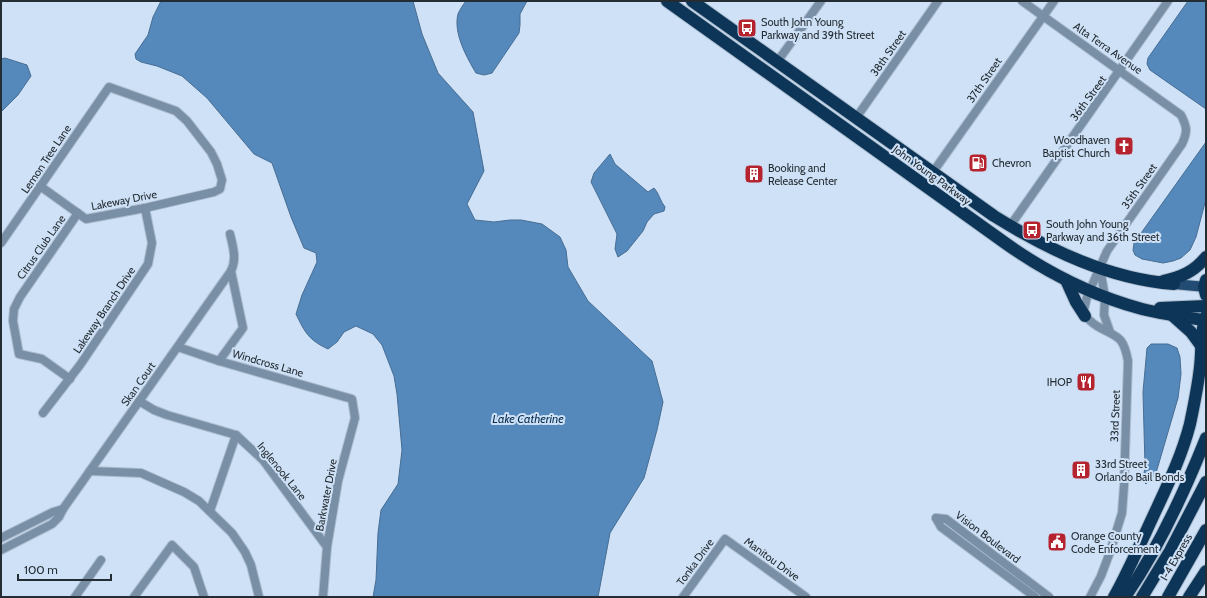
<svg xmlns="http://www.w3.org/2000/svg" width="1207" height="598" font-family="Cabin,sans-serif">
<rect width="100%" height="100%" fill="#cee1f6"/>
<g fill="#5589bc" stroke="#476d93">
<path d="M161 1H413L422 34 438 73 473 112 484 171 467 204 475 220 494 222 510 220H521L542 224 560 237 566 250 568 267 588 301 652 361 663 402 657 430 644 478 610 533 598 597H373L376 580 378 533 381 510 398 484 402 450 397 394 394 376 382 345 373 334 356 326 344 332 337 342 328 349C309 340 305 333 296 314L302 295 317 262 316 253 304 248 291 217 272 163 254 154 207 98 182 76 157 66 141 62 136 59 135 54 148 35 153 17Z"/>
<path d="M466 1H527L520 14V25L519 33 492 73 484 75 476 73C467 58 453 33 458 14 460 9 463 5 466 1Z"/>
<path d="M1188 1H1206V109L1150 70 1147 64 1148 58Z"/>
<path d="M5 58 27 65 31 76 18 95 1 112V59Z"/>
<path d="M1206 142V199L1196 237 1190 250 1181 258 1173 261 1163 263 1142 259 1135 255 1133 250 1134 243Z"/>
<path d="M610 154 615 164 648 192 654 188C659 193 660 201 665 207L664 211 654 214 647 222 643 231 627 251 618 257 615 249 617 234 591 182 594 173Z"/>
<path d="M1151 344H1168L1177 348 1180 357 1181 374 1178 398 1156 473 1146 484 1143 481 1145 466 1143 392 1147 348Z"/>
</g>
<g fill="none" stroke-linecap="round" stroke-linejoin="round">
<defs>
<g id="minor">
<path d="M1022 1 1181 115C1187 127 1188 131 1182 144L1107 251 1087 297 1084 310 1085 316C1088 319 1092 323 1097 326 1117 338 1123 334 1128 361L1124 486 1122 513 1110 552 1101 576 1090 597"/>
<path d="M777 62 821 1"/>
<path d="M856 118 938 1"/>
<path d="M933 172 1054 1"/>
<path d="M1010 226 1168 1"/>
<path d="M1 243 109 87 176 111 187 121 211 152 217 164 222 180 220 189 214 192 145 208 86 219 40 186"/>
<path d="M1100 268 1105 297 1104 315 1110 332"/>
<path d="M178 347 219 361 352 399 355 418 338 481 327 547 323 597"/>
<path d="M219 361 243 328 231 271"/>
<path d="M70 379 42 359 19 354 13 321 14 309 20 297 78 213"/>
<path d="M139 401 154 410 167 415 236 435 263 460 327 547"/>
<path d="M43 413 80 365 148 264 152 243 145 208"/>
<path d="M90 471 141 473 184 492 199 501 232 533 245 552 251 565 259 597"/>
<path d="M210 511 236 435"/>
<path d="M936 518 946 519 1049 597"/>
<path d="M936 518 941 527 1035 597"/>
<path d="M1 538 53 512 63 509"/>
<path d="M1 550 52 524 59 517 63 509 231 271C237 259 233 247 230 234"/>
<path d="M75 597 101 560"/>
<path d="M134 597 172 545 194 567 204 597"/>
<path d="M683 597 725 539 806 597"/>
</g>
<path id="major" d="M1174 284 1206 287"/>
<g id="highway">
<path d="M667 1 1008 245C1048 273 1094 296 1142 309 1162 314 1183 317 1204 320"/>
<path d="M692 1 994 216C1049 250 1109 279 1174 284"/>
<path d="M1066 280 1076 302 1085 316"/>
<path d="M1206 280 1204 287 1206 295"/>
<path d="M1163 281C1181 277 1194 272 1206 257"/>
<path d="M1160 308 1206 306"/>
<path d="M1172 315 1191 332 1202 347"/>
<path d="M1114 597C1126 576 1135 555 1145 534 1161 498 1180 463 1190 424 1194 405 1198 386 1200 367 1202 351 1200 331 1206 316"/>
<path d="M1125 597C1159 548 1184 493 1206 438"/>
<path d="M1142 597 1170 551 1206 482"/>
<path d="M1168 597 1206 530"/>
<path d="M1189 597 1206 571"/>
</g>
</defs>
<use href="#minor" stroke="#acbdcf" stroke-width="10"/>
<use href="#major" stroke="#acbdcf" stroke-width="12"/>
<use href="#highway" stroke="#acbdcf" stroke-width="14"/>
<use href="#minor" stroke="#798fa6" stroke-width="8"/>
<use href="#major" stroke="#234c74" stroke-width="10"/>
<use href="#highway" stroke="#0d3558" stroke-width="12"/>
</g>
<defs>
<symbol id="bus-square" viewBox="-11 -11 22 22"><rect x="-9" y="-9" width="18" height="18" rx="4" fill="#b5242e" stroke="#cee1f6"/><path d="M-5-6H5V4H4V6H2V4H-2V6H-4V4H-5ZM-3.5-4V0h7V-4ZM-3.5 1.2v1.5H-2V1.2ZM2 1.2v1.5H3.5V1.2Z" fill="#fff"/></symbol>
<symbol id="church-square" viewBox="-11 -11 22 22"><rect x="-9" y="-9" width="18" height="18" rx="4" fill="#b5242e" stroke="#cee1f6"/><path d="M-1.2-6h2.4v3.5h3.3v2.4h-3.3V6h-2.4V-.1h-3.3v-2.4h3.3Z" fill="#fff"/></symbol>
<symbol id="fuel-square" viewBox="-11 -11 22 22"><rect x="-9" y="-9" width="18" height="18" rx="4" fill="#b5242e" stroke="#cee1f6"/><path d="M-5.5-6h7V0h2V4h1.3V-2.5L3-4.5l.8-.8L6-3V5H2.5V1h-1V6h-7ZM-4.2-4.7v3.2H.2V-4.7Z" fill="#fff"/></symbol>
<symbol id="building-square" viewBox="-11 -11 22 22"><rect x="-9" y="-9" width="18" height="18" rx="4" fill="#b5242e" stroke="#cee1f6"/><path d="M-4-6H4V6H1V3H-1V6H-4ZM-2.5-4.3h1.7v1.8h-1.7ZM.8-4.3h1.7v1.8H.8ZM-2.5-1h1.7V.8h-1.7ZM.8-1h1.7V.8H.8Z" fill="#fff"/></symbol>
<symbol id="restaurant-square" viewBox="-11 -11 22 22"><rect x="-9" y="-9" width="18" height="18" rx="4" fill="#b5242e" stroke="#cee1f6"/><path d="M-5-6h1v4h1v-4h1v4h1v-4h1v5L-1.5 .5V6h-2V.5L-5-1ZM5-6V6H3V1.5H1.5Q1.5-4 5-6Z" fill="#fff"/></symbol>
<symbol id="civic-square" viewBox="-11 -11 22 22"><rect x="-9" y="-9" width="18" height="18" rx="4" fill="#b5242e" stroke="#cee1f6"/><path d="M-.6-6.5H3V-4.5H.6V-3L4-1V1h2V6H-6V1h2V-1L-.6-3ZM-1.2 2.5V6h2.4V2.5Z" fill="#fff"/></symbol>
</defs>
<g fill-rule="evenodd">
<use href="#bus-square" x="736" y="17" width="22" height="22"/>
<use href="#church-square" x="1113" y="135" width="22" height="22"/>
<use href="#fuel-square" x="967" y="152" width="22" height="22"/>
<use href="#building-square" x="743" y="163" width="22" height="22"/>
<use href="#bus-square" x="1021" y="219" width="22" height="22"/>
<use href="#restaurant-square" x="1075" y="371" width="22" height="22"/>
<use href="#building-square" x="1070" y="459" width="22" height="22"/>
<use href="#civic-square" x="1046" y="531" width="22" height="22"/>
</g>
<g text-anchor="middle" stroke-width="4" stroke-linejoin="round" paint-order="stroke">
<g font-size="11" fill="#252d34" stroke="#cee1f6" text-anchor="start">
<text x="761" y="26">South John Young<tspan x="761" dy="13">Parkway and 39th Street</tspan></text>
<text x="1110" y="144" text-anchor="end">Woodhaven<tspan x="1110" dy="13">Baptist Church</tspan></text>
<text x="992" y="167">Chevron</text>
<text x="768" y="172">Booking and<tspan x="768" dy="13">Release Center</tspan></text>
<text x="1046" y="228">South John Young<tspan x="1046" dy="13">Parkway and 36th Street</tspan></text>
<text x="1072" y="386" text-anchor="end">IHOP</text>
<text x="1095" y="468">33rd Street<tspan x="1095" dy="13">Orlando Bail Bonds</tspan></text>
<text x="1071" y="540">Orange County<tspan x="1071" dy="13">Code Enforcement</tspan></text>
</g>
<g font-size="11" fill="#252d34" stroke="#cee1f6">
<text transform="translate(1108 48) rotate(35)" y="4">Alta Terra Avenue</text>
<text transform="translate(888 53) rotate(-55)" y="4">38th Street</text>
<text transform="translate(984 80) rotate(-55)" y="4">37th Street</text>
<text transform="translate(1088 98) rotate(-54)" y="4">36th Street</text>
<text transform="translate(46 159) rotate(-56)" y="4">Lemon Tree Lane</text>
<text transform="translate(932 175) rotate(36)" y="4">John Young Parkway</text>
<text transform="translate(1139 186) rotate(-55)" y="4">35th Street</text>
<text transform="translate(124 200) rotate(-11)" y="4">Lakeway Drive</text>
<text transform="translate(41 247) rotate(-55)" y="4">Citrus Club Lane</text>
<text transform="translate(104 310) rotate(-56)" y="4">Lakeway Branch Drive</text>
<text transform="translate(268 363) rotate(16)" y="4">Windcross Lane</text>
<text transform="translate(138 384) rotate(-55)" y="4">Skan Court</text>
<text transform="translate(1115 416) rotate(-88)" y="4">33rd Street</text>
<text transform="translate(282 471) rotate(51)" y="4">Inglenook Lane</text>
<text transform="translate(326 495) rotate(-79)" y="4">Barkwater Drive</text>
<text transform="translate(988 537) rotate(37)" y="4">Vision Boulevard</text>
<text transform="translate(1176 557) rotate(-60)" y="4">I-4 Express</text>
<text transform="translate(772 559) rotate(36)" y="4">Manitou Drive</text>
<text transform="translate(695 562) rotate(-54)" y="4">Tonka Drive</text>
</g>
<g font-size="12" font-style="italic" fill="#062e51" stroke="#cee1f6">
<text x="528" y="423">Lake Catherine</text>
</g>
</g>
<rect width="1207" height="598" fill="none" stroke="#252d34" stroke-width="4"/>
<path d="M18 574v6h93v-6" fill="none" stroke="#252d34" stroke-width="2"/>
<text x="24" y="574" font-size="12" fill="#252d34" stroke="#cee1f6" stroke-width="3" paint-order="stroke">100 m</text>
</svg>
